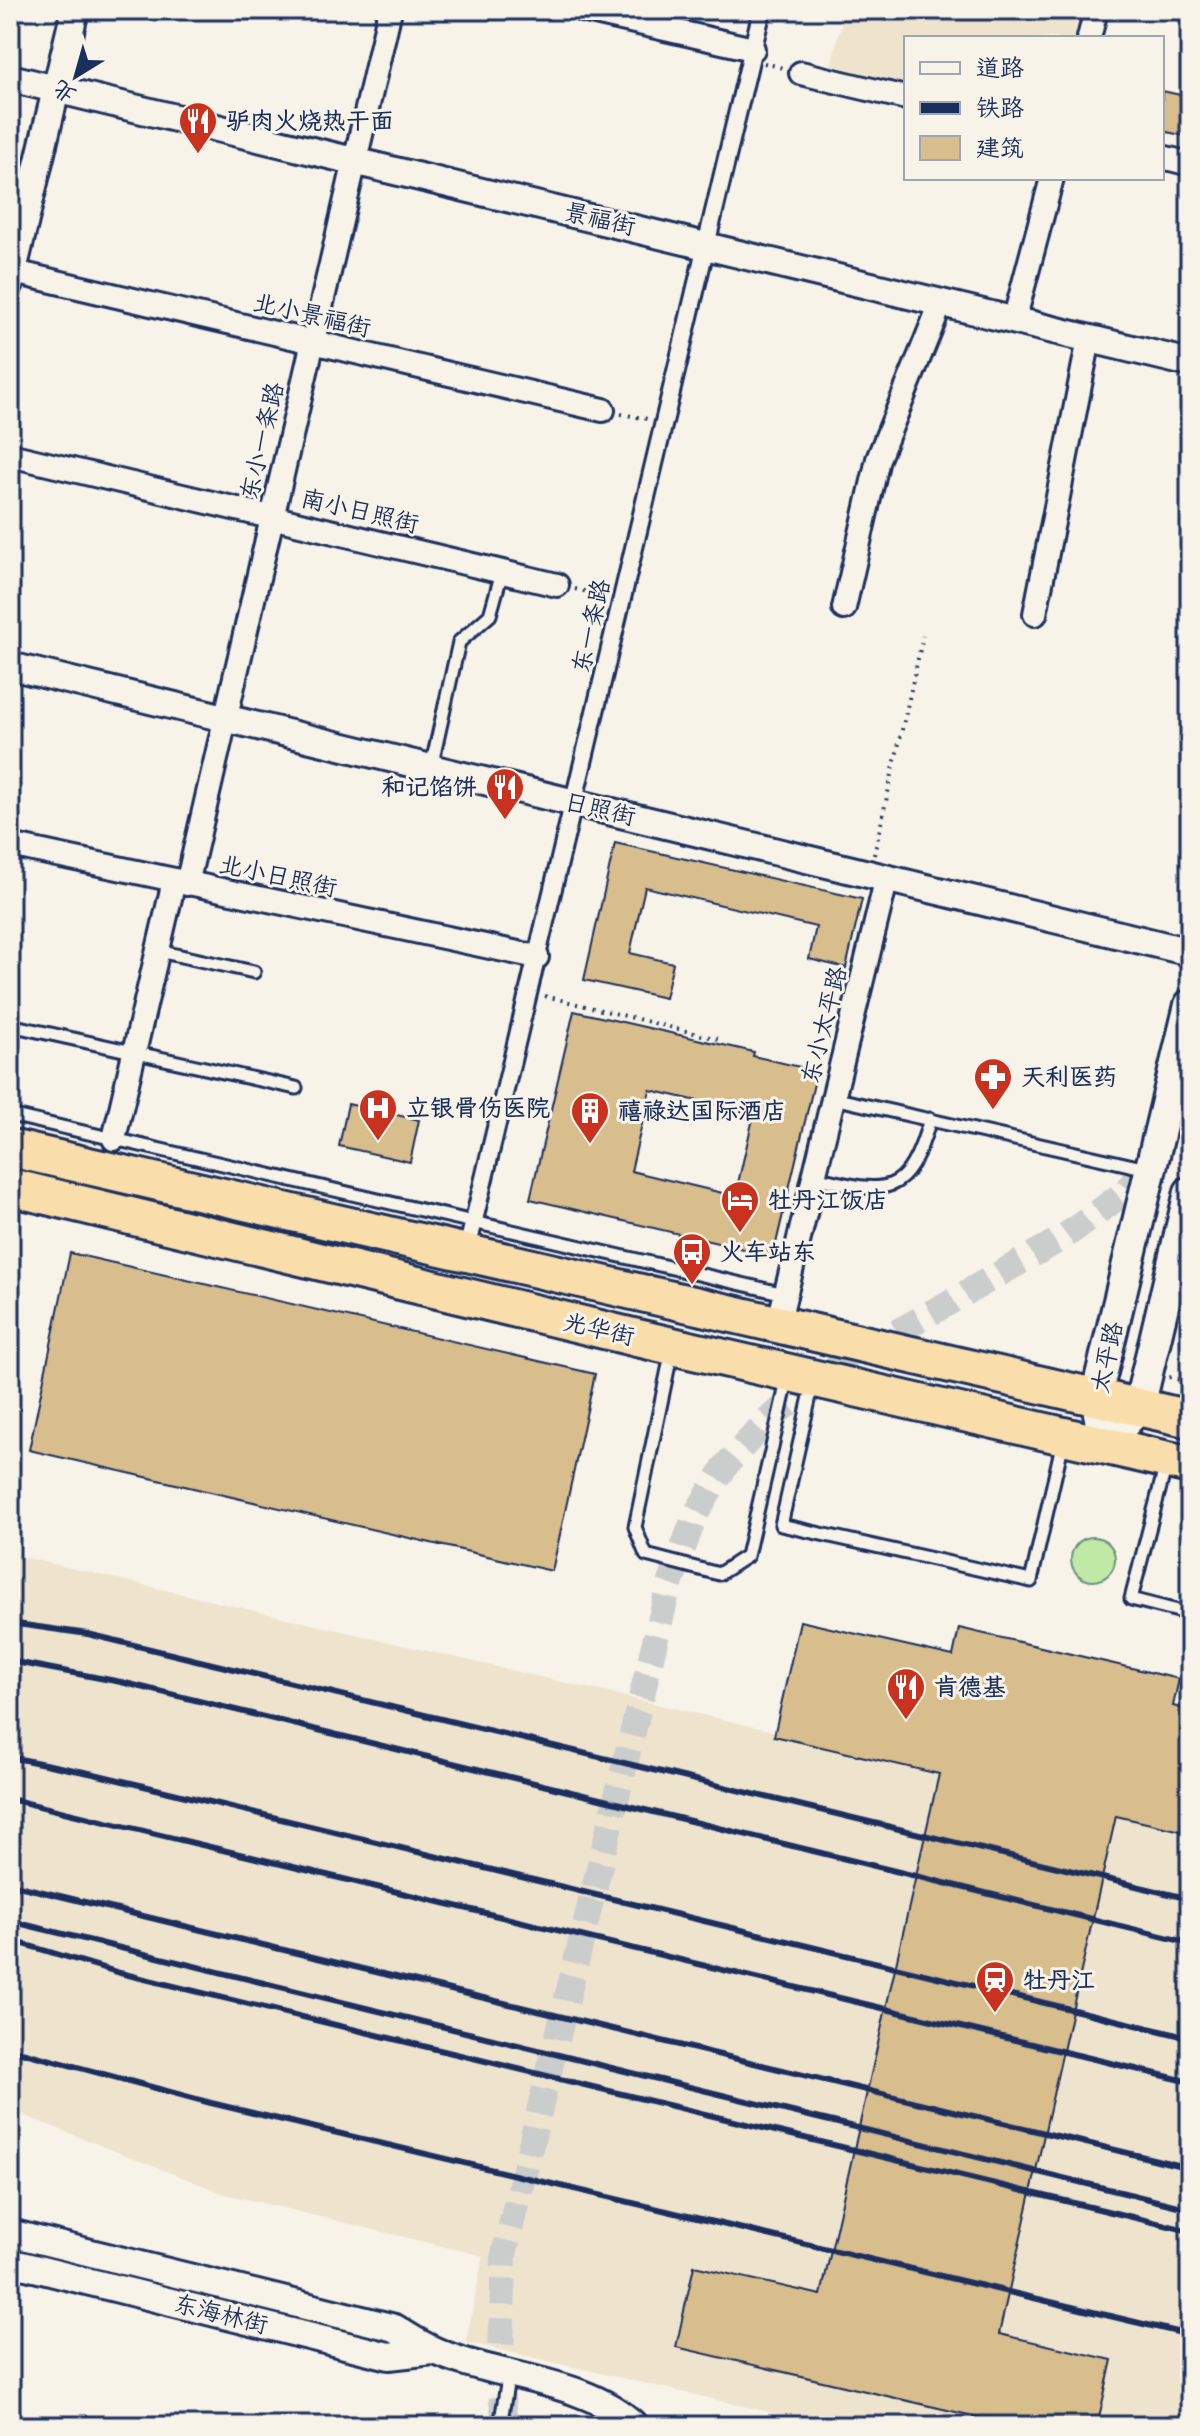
<svg xmlns="http://www.w3.org/2000/svg" width="1200" height="2436" font-family="'Shantell Sans','LXGW WenKai TC',sans-serif">
<rect width="100%" height="100%" fill="#f7f3e8"/>
<filter id="ink" filterUnits="userSpaceOnUse"><feTurbulence type="fractalNoise" baseFrequency=".0125" numOctaves="2"/><feDisplacementMap in="SourceGraphic" scale="16" xChannelSelector="R" yChannelSelector="G"/><feConvolveMatrix kernelMatrix="1 2 1 2 8 2 1 2 1" color-interpolation-filters="sRGB"/></filter>
<g filter="url(#ink)">
<g fill="#eee3cd">
<path d="M845 10H1081L1074 38H906V84L831 65Z"/>
<path d="M10 1554 1190 1828V2426H829L466 2342 483 2256 225 2194 10 2110Z"/>
</g>
<circle fill="#bfe9a5" stroke="#6d8c82" stroke-width="2" cx="1093" cy="1559" r="22"/>
<g fill="#d8bd8d" stroke="#1b2f5e" stroke-width="2" fill-rule="evenodd">
<path d="M1162 91 1190 97V137L1162 131Z"/>
<path d="M615 843 862 899 846 968 809 959 816 927 645 887 630 953 673 963 665 998 584 980Z"/>
<path d="M574 1011 754 1052 753 1056 817 1071 773 1256 530 1199ZM650 1090 754 1114 735 1196 631 1171Z"/>
<path d="M348 1104 419 1120 410 1162 339 1146Z"/>
<path d="M70 1253 595 1374 552 1571 29 1450Z"/>
<path d="M800 1621 953 1656 959 1628 1179 1679 1173 1706 1190 1710V1833L1116 1816 999 2334 1112 2360 1097 2426H1016L676 2347 694 2266 821 2295 939 1774 774 1736Z"/>
</g>
<g fill="none" stroke-linecap="round" stroke-linejoin="round">
<path stroke="#cbcccc" stroke-width="26" stroke-dasharray="26 13" stroke-linecap="butt" d="M505 2422 500 2385 504 2254 667 1593 695 1515 727 1464 768 1419 843 1363 1064 1237 1128 1190 1190 1093"/>
<defs>
<g id="service">
<path d="M431 768 459 642 490 615 502 572"/>
<path d="M158 951 254 972"/>
<path d="M10 1025 296 1088"/>
<path d="M833 1098 1147 1169"/>
<path d="M10 1115 785 1294"/>
<path d="M814 1177C886 1194 907 1200 930 1119"/>
<path d="M672 1350 635 1527 646 1555 719 1574 747 1556 788 1377"/>
<path d="M813 1383 781 1525 1031 1581 1063 1441"/>
<path d="M1166 1464 1131 1599 1190 1614"/>
<path d="M500 2426 509 2373"/>
</g>
<path id="pedestrian" d="M466 1254 762 10"/>
<g id="minor">
<path d="M582 10 753 49"/>
<path d="M1089 38 1096 10"/>
<path d="M801 73 906 98"/>
<path d="M1162 157 1190 164"/>
<path d="M10 271 603 410"/>
<path d="M1014 321 1052 178"/>
<path d="M10 455 557 585"/>
<path d="M844 608 878 459 941 303"/>
<path d="M1035 614 1089 339"/>
<path d="M10 845 537 957"/>
<path d="M187 884 390 10"/>
<path d="M114 1139 174 881"/>
<path d="M778 1325 887 877"/>
</g>
<g id="tertiary">
<path d="M10 78 1190 363"/>
<path d="M10 283 75 10"/>
<path d="M10 666 1190 952"/>
<path d="M10 2233 395 2328C407 2336 420 2344 433 2350 493 2378 586 2378 635 2426"/>
<path d="M10 2262 389 2356 433 2351"/>
</g>
<g id="secondary">
<path d="M1105 1445 1096 1397 1190 1005"/>
<path d="M1105 1445 1139 1407 1190 1192"/>
</g>
<g id="trunk">
<path d="M10 1148 1190 1419"/>
<path d="M10 1187 633 1337 1190 1465"/>
</g>
</defs>
<use href="#service" stroke="#1b2f5e" stroke-width="17"/>
<use href="#pedestrian" stroke="#1b2f5e" stroke-width="22"/>
<use href="#minor" stroke="#1b2f5e" stroke-width="28"/>
<use href="#tertiary" stroke="#1b2f5e" stroke-width="32"/>
<use href="#secondary" stroke="#1b2f5e" stroke-width="36"/>
<use href="#trunk" stroke="#1b2f5e" stroke-width="42"/>
<g stroke="#1b2f5e" stroke-width="4" stroke-dasharray="2 6" stroke-linecap="butt">
<path d="M764 63 783 68"/>
<path d="M1184 339 1190 314"/>
<path d="M621 414 648 419"/>
<path d="M575 589 605 596"/>
<path d="M874 855 923 636"/>
<path d="M545 996 718 1039"/>
<path d="M1169 1377 1190 1383"/>
</g>
<use href="#service" stroke="#f7f3e8" stroke-width="11"/>
<use href="#pedestrian" stroke="#f7f3e8" stroke-width="16"/>
<use href="#minor" stroke="#f7f3e8" stroke-width="22"/>
<use href="#tertiary" stroke="#f7f3e8" stroke-width="26"/>
<use href="#secondary" stroke="#f7f3e8" stroke-width="30"/>
<use href="#trunk" stroke="#f9deab" stroke-width="36"/>
<g stroke="#1b2f5e" stroke-width="6">
<path d="M10 1623 88 1634 1190 1899"/>
<path d="M10 1661 121 1682 1190 1943"/>
<path d="M10 1757 94 1774 1190 2038"/>
<path d="M10 1799 1190 2082"/>
<path d="M10 1884 1190 2168"/>
<path d="M10 1921 1190 2209"/>
<path d="M10 1940 120 1973 1190 2231"/>
<path d="M10 2049 211 2103 1190 2335"/>
</g>
</g>
</g>
<defs>
<symbol id="restaurant-pin" viewBox="-11 -11 22 30"><path d="M0 17L-7.5 6A9.5 9.5 0 1 1 7.5 6Z" fill="#c8321e" stroke="#f7f3e8"/><path d="M-5-6h1v4h1v-4h1v4h1v-4h1v5L-1.5 .5V6h-2V.5L-5-1ZM5-6V6H3V1.5H1.5Q1.5-4 5-6Z" fill="#fff"/></symbol>
<symbol id="pharmacy-pin" viewBox="-11 -11 22 30"><path d="M0 17L-7.5 6A9.5 9.5 0 1 1 7.5 6Z" fill="#c8321e" stroke="#f7f3e8"/><path d="M-2-6h4v4h4v4h-4v4h-4v-4h-4v-4h4Z" fill="#fff"/></symbol>
<symbol id="hospital-pin" viewBox="-11 -11 22 30"><path d="M0 17L-7.5 6A9.5 9.5 0 1 1 7.5 6Z" fill="#c8321e" stroke="#f7f3e8"/><path d="M-5-5h3v3.5h4V-5h3V5h-3V1.5h-4V5h-3Z" fill="#fff"/></symbol>
<symbol id="building-pin" viewBox="-11 -11 22 30"><path d="M0 17L-7.5 6A9.5 9.5 0 1 1 7.5 6Z" fill="#c8321e" stroke="#f7f3e8"/><path d="M-4-6H4V6H1V3H-1V6H-4ZM-2.5-4.3h1.7v1.8h-1.7ZM.8-4.3h1.7v1.8H.8ZM-2.5-1h1.7V.8h-1.7ZM.8-1h1.7V.8H.8Z" fill="#fff"/></symbol>
<symbol id="hotel-pin" viewBox="-11 -11 22 30"><path d="M0 17L-7.5 6A9.5 9.5 0 1 1 7.5 6Z" fill="#c8321e" stroke="#f7f3e8"/><path d="M-6-4.5h1.5V1H6V5H4.5V3h-9V5H-6ZM-4 0a1.8 1.8 0 1 1 3.6 0ZM.5 0V-2.5h3Q6-2.5 6 0Z" fill="#fff"/></symbol>
<symbol id="bus-pin" viewBox="-11 -11 22 30"><path d="M0 17L-7.5 6A9.5 9.5 0 1 1 7.5 6Z" fill="#c8321e" stroke="#f7f3e8"/><path d="M-5-6H5V4H4V6H2V4H-2V6H-4V4H-5ZM-3.5-4V0h7V-4ZM-3.5 1.2v1.5H-2V1.2ZM2 1.2v1.5H3.5V1.2Z" fill="#fff"/></symbol>
<symbol id="station-pin" viewBox="-11 -11 22 30"><path d="M0 17L-7.5 6A9.5 9.5 0 1 1 7.5 6Z" fill="#c8321e" stroke="#f7f3e8"/><path d="M-3-6H3Q5-6 5-4V2Q5 4 3 4L4.5 6H3L1.5 4h-3L-3 6H-4.5L-3 4Q-5 4-5 2V-4Q-5-6-3-6ZM-3.5-4v3h7v-3ZM-3.5 1v1.5H-2V1ZM2 1v1.5H3.5V1Z" fill="#fff"/></symbol>
</defs>
<g fill-rule="evenodd">
<use href="#restaurant-pin" x="176" y="99" width="44" height="60"/>
<use href="#restaurant-pin" x="483" y="765" width="44" height="60"/>
<use href="#pharmacy-pin" x="971" y="1055" width="44" height="60"/>
<use href="#hospital-pin" x="356" y="1086" width="44" height="60"/>
<use href="#building-pin" x="568" y="1089" width="44" height="60"/>
<use href="#hotel-pin" x="718" y="1178" width="44" height="60"/>
<use href="#bus-pin" x="670" y="1230" width="44" height="60"/>
<use href="#restaurant-pin" x="884" y="1665" width="44" height="60"/>
<use href="#station-pin" x="973" y="1958" width="44" height="60"/>
</g>
<g text-anchor="middle" stroke-width="6" stroke-linejoin="round" paint-order="stroke">
<g font-size="24" font-weight="bold" fill="#1b2f5e" stroke="#f7f3e8" text-anchor="start">
<text x="226" y="129">驴肉火烧热干面</text>
<text x="477" y="795" text-anchor="end">和记馅饼</text>
<text x="1021" y="1085">天利医药</text>
<text x="406" y="1116">立银骨伤医院</text>
<text x="618" y="1119">禧禄达国际酒店</text>
<text x="768" y="1208">牡丹江饭店</text>
<text x="720" y="1260">火车站东</text>
<text x="934" y="1695">肯德基</text>
<text x="1023" y="1988">牡丹江</text>
</g>
<g font-size="24" fill="#1b2f5e" stroke="#f7f3e8">
<text transform="translate(600 219) rotate(13)" y="8">景福街</text>
<text transform="translate(312 315) rotate(13)" y="8">北小景福街</text>
<text transform="translate(262 441) rotate(-77)" y="8">东小一条路</text>
<text transform="translate(360 511) rotate(13)" y="8">南小日照街</text>
<text transform="translate(591 626) rotate(-77)" y="8">东一条路</text>
<text transform="translate(600 809) rotate(13)" y="8">日照街</text>
<text transform="translate(278 876) rotate(12)" y="8">北小日照街</text>
<text transform="translate(824 1025) rotate(-76)" y="8">东小太平路</text>
<text transform="translate(599 1329) rotate(13)" y="8">光华街</text>
<text transform="translate(1107 1357) rotate(-78)" y="8">太平路</text>
<text transform="translate(221 2314) rotate(14)" y="8">东海林街</text>
</g>
</g>
<rect width="1200" height="2436" fill="none" stroke="#f7f3e8" stroke-width="40"/>
<rect x="20" y="20" width="1160" height="2396" fill="none" stroke="#1b2f5e" stroke-width="3" filter="url(#ink)"/>
<rect x="904" y="36" width="260" height="144" fill="#f7f3e8" stroke="#9fa5b1" stroke-width="2"/>
<rect x="920" y="62" width="40" height="12" fill="#f7f3e8" stroke="#9fa5b1" stroke-width="2"/>
<text x="976" y="76" font-size="24" fill="#1b2f5e">道路</text>
<rect x="920" y="102" width="40" height="12" fill="#1b2f5e" stroke="#9fa5b1" stroke-width="2"/>
<text x="976" y="116" font-size="24" fill="#1b2f5e">铁路</text>
<rect x="920" y="136" width="40" height="24" fill="#d8bd8d" stroke="#9fa5b1" stroke-width="2"/>
<text x="976" y="156" font-size="24" fill="#1b2f5e">建筑</text>
<g transform="translate(76 76) rotate(217)" stroke="#f7f3e8" stroke-width="6" paint-order="stroke">
<path d="M0-6L14 30L0 20L-14 30Z" fill="#1b2f5e"/>
<text y="-12" font-size="22" font-weight="bold" text-anchor="middle" fill="#1b2f5e">北</text>
</g>
</svg>
